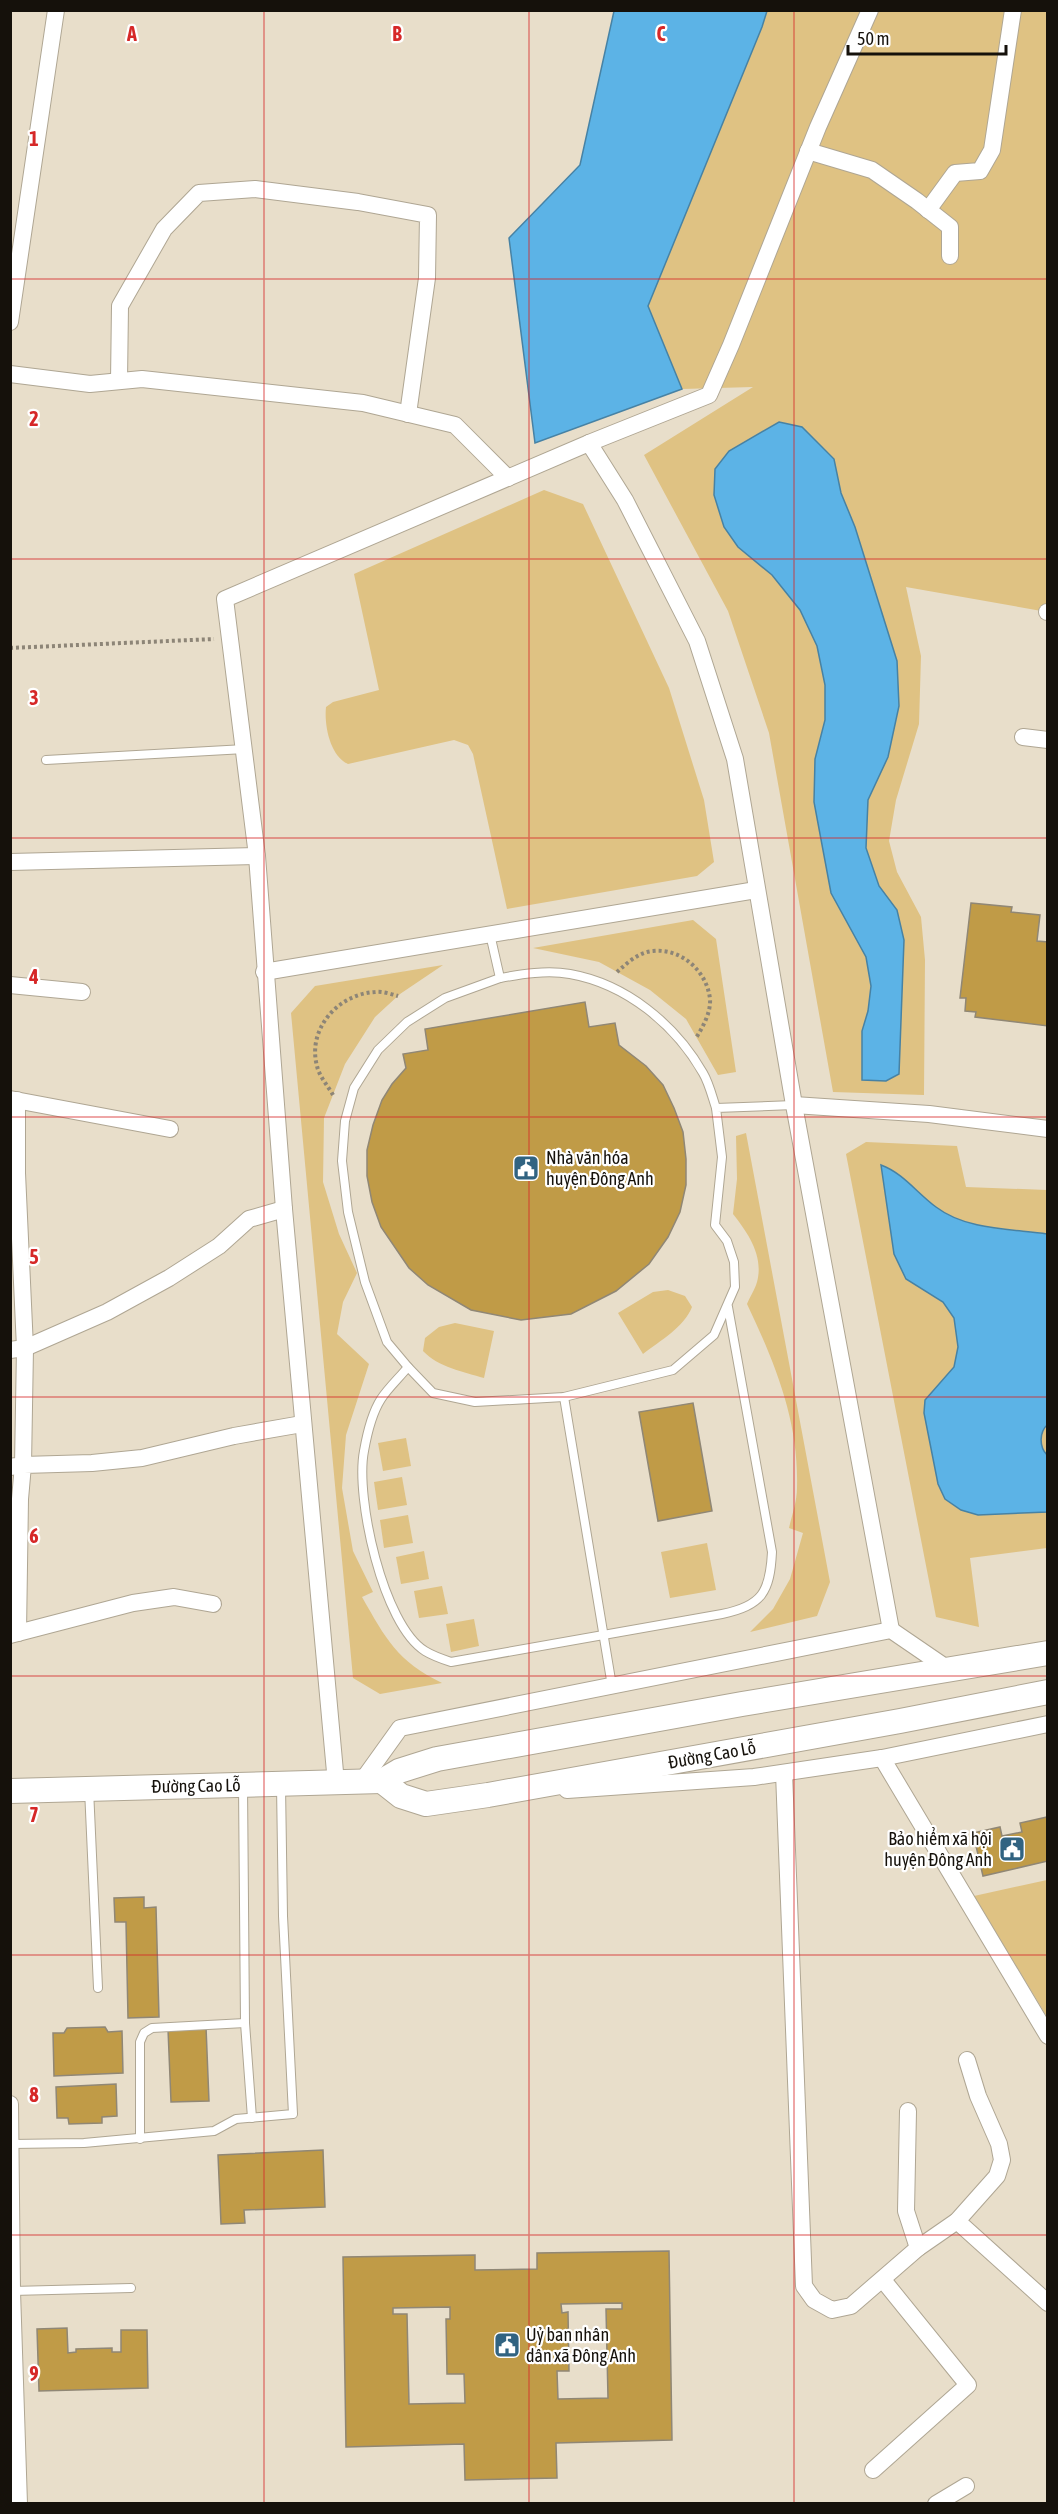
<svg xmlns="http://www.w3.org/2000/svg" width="1058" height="2514" font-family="'Asap Condensed',sans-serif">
<rect width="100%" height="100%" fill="#e8deca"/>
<g fill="#dfc283">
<path d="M767 11H1047V612L906 587 921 656 919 724 896 800 889 841 897 872 921 917 925 960 924 1095 833 1092 769 733 728 611 644 455 753 387 682 389 648 306 762 27Z"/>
<path d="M544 490 583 504 669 688 704 800 714 862 697 876 507 909 473 754 468 745 454 740 348 764C330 756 324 725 326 707L333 702 379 690 354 574Z"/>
<path d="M693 920 716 939 736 1072 718 1075 686 1019 650 990 599 962 533 948Z"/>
<path d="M443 965 400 994 375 1017 345 1064 324 1118 323 1182 339 1234 357 1273 343 1302 337 1334 369 1364 346 1435 342 1488 353 1551 373 1592 362 1597C386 1639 397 1661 442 1683L380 1694 353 1678 291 1013 315 986Z"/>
<path d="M746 1133 830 1582 817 1616 750 1632 773 1609 790 1579 803 1533 789 1528C792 1515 797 1501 797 1488 799 1421 775 1363 747 1304 750 1297 755 1289 757 1282 764 1256 748 1233 733 1214L737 1179 736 1136Z"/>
<path d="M866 1142 957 1146 966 1187 1047 1190V1548L970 1558 979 1627 936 1617 846 1154Z"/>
<path d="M668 1290 685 1296 692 1307C684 1327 660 1341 643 1354L618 1313 653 1292Z"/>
<path d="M455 1323 494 1331 484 1378C464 1372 438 1367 423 1351L425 1338 439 1327Z"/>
<path d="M406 1438 411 1466 383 1471 378 1443Z"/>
<path d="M402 1477 407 1505 378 1510 374 1482Z"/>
<path d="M408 1515 413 1543 384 1548 380 1520Z"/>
<path d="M707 1543 716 1590 670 1598 661 1552Z"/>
<path d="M424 1551 429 1579 401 1584 396 1557Z"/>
<path d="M442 1586 448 1614 419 1618 414 1591Z"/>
<path d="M474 1619 479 1646 451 1652 446 1624Z"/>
<path d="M1047 1880V2017L974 1896Z"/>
</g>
<g fill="#5cb3e6" stroke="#4782a4" stroke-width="1.5">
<path d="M614 11H767L762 27 648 306 682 389 535 443 509 238 580 165Z"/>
<path d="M779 422 802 427 834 459 841 493 855 527 897 661 899 706 888 757 868 800 866 848 879 886 897 910 904 940 899 1074 886 1081 862 1080V1031L868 1011 871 986 866 957 831 893 814 802 815 759 825 720V685L817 646 800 610 772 575 738 547 724 527 714 495 715 469 729 451Z"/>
<path d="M881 1165C903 1173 917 1193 936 1207 966 1230 1011 1229 1047 1234L1048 1424C1039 1432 1039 1447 1047 1455V1512L978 1515 961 1510 945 1499 938 1484 924 1413 925 1400 954 1367 958 1347 954 1318 943 1302 906 1279 894 1254Z"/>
</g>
<g fill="#c09b47" stroke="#908775" stroke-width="1.5" fill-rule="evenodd">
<path d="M971 903 1012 907 1011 912 1040 915 1037 941 1048 942V1026L975 1017 976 1012 965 1011 966 998H960Z"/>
<path d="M585 1002 589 1027 615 1023 619 1045 646 1066 663 1085 674 1108 683 1132 686 1159V1185L680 1212 668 1237 649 1264 616 1291 571 1314 521 1320 471 1310 428 1285 409 1268 381 1227 372 1202 367 1176V1150L373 1125 382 1100 392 1084 406 1068 403 1054 428 1050 425 1029Z"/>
<path d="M693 1403 712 1511 658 1521 639 1412Z"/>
<path d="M1047 1817 1048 1861 983 1876 973 1833 1000 1827 1002 1836 1022 1832 1020 1823Z"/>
<path d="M144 1897V1908L156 1907 159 2017 128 2018 126 1922H115L114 1898Z"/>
<path d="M105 2027 108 2032 122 2031 123 2073 54 2076 53 2033H64L67 2028Z"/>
<path d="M206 2027 209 2101 171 2102 168 2029Z"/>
<path d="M116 2084 117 2116 102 2117V2123L69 2124 68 2118H57L56 2087Z"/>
<path d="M323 2150 325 2207 244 2210 245 2223 221 2224 218 2155Z"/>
<path d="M669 2251 672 2440 556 2443 557 2478 465 2480 464 2444 346 2447 343 2257 475 2255V2270L537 2269V2253ZM622 2303V2309H606L608 2398 558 2399 557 2371H569L568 2312 562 2313 561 2304ZM450 2307V2319H446L447 2374H464L465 2403 409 2404 407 2314H393V2308Z"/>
<path d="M67 2328 68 2353 76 2352V2349L112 2348V2352H121V2330H147L148 2388 39 2391 37 2329Z"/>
</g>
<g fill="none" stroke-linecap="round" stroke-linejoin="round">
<defs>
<g id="service">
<path d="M46 760 245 749"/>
<path d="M490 934 500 978C522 974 547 970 570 974 626 984 675 1024 703 1073 709 1083 712 1096 716 1108"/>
<path d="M500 978 445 998 407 1022 378 1050 354 1088 345 1121 342 1161 348 1212 365 1282 387 1342 408 1367 433 1393 475 1402 564 1397 673 1370 714 1335 735 1287 734 1262 727 1241 715 1225 722 1157 716 1108 794 1105"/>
<path d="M408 1367C400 1377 388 1388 381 1399 372 1413 367 1434 364 1451 355 1497 383 1625 425 1651 433 1656 442 1659 451 1662L722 1614C762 1606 770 1592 772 1552L728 1307"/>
<path d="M564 1397 612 1686"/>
<path d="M243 1785 245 2023 252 2118"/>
<path d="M89 1789 98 1988"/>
<path d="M140 2139V2042L144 2033 152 2028 245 2023"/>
<path d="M11 2144 84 2143 214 2131 236 2119 293 2114 283 1916 281 1786"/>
<path d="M12 2291 131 2288"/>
</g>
<g id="minor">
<path d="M808 151 872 170 917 201 950 227V256"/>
<path d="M928 210 955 173 980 171 992 150 1013 10"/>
<path d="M10 322 56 10"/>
<path d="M10 374 90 384 142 379 363 403 455 425 508 478"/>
<path d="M119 381 120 306 164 229 199 193 255 189 358 202 428 215 427 278 408 414"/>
<path d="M589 443 625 500 697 641 735 759 794 1105 891 1630"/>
<path d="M1047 612H1048"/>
<path d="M1023 737 1048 740"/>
<path d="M10 862 257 856"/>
<path d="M264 972 756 890"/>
<path d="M10 985 82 992"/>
<path d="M10 1099 170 1129"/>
<path d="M794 1105 929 1114 1048 1129"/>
<path d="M284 1209 257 856 225 599 589 443 709 395 731 345 818 127 870 10"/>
<path d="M10 1350 25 1348 107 1312 169 1278 219 1246 249 1219 284 1209 336 1783"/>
<path d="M10 1467 23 1465 25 1348 17 1173V1100"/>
<path d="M18 1633 20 1499 23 1465 92 1463 142 1458 234 1436 302 1424"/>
<path d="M10 1635 133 1603 174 1597 213 1604"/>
<path d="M882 1758 1048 2036"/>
<path d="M784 1773 804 2286 814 2300 832 2310 851 2306 918 2248 957 2221 997 2176 1002 2160 999 2144 978 2096 967 2060"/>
<path d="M362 1781 400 1728 891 1630 948 1669"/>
<path d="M567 1790 754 1777 882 1758 1048 1724"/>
<path d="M10 2104 12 2291 19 2504"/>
<path d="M908 2111 906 2211 918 2248"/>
<path d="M957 2221 1048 2303"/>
<path d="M873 2470 968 2385 883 2280"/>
<path d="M936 2504 966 2486"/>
</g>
<g id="secondary">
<path d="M382 1781 401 1796 426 1804 488 1795 900 1721 1048 1692"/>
<path d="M10 1791 382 1781 399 1771 437 1759 742 1704 1048 1653"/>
</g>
</defs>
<use href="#service" stroke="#afa693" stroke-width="10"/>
<use href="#minor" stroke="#afa693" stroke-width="18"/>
<use href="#secondary" stroke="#afa693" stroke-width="26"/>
<g stroke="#8d8577" stroke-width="4" stroke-dasharray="3 3" stroke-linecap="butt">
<path d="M10 648 214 639"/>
<path d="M617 972C627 963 639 952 653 951 681 948 707 971 710 999 711 1012 703 1027 696 1038"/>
<path d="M333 1095C328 1086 319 1076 317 1066 307 1029 338 994 375 992 382 991 391 994 398 996"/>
</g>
<use href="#service" stroke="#fff" stroke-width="8"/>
<use href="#minor" stroke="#fff" stroke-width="16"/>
<use href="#secondary" stroke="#fff" stroke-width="24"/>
</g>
<path fill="none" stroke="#d62828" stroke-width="1.5" stroke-opacity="0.55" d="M264 10V2504M529 10V2504M794 10V2504M10 279H1048M10 559H1048M10 838H1048M10 1117H1048M10 1397H1048M10 1676H1048M10 1955H1048M10 2235H1048"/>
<defs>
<symbol id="civic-square" viewBox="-11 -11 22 22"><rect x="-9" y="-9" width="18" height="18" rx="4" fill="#316381" stroke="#fff"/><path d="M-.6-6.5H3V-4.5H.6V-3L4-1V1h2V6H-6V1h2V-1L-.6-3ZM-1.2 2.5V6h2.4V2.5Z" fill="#fff"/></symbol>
</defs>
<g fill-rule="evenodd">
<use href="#civic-square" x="511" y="1153" width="30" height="30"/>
<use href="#civic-square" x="997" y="1834" width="30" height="30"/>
<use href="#civic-square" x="492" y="2330" width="30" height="30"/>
</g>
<g text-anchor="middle" stroke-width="4.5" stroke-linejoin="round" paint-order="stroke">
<g font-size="18" fill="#15110b" stroke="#fff" text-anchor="start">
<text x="546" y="1164">Nhà văn hóa<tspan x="546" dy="21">huyện Đông Anh</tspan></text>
<text x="992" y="1845" text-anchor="end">Bảo hiểm xã hội<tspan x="992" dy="21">huyện Đông Anh</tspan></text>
<text x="526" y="2341">Uỷ ban nhân<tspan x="526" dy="21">dân xã Đông Anh</tspan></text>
</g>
<g font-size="18" fill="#15110b" stroke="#fff">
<text transform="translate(712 1755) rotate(-10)" y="6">Đường Cao Lỗ</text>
<text transform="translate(196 1786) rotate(-1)" y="6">Đường Cao Lỗ</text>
</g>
</g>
<g font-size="20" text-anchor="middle" font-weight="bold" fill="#d62828" stroke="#fff" stroke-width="4.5" stroke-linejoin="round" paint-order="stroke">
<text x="132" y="41">A</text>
<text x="397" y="41">B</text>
<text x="661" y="41">C</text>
<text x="34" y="146">1</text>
<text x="34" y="426">2</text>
<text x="34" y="705">3</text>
<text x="34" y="984">4</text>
<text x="34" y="1264">5</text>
<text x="34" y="1543">6</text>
<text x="34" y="1822">7</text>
<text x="34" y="2102">8</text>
<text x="34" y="2381">9</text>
</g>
<rect width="1058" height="2514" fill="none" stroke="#15110b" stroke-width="24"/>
<path d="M848 45v9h158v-9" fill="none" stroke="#15110b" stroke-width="3"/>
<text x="857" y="45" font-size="18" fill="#15110b" stroke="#ffffff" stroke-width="4.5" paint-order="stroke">50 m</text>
</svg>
